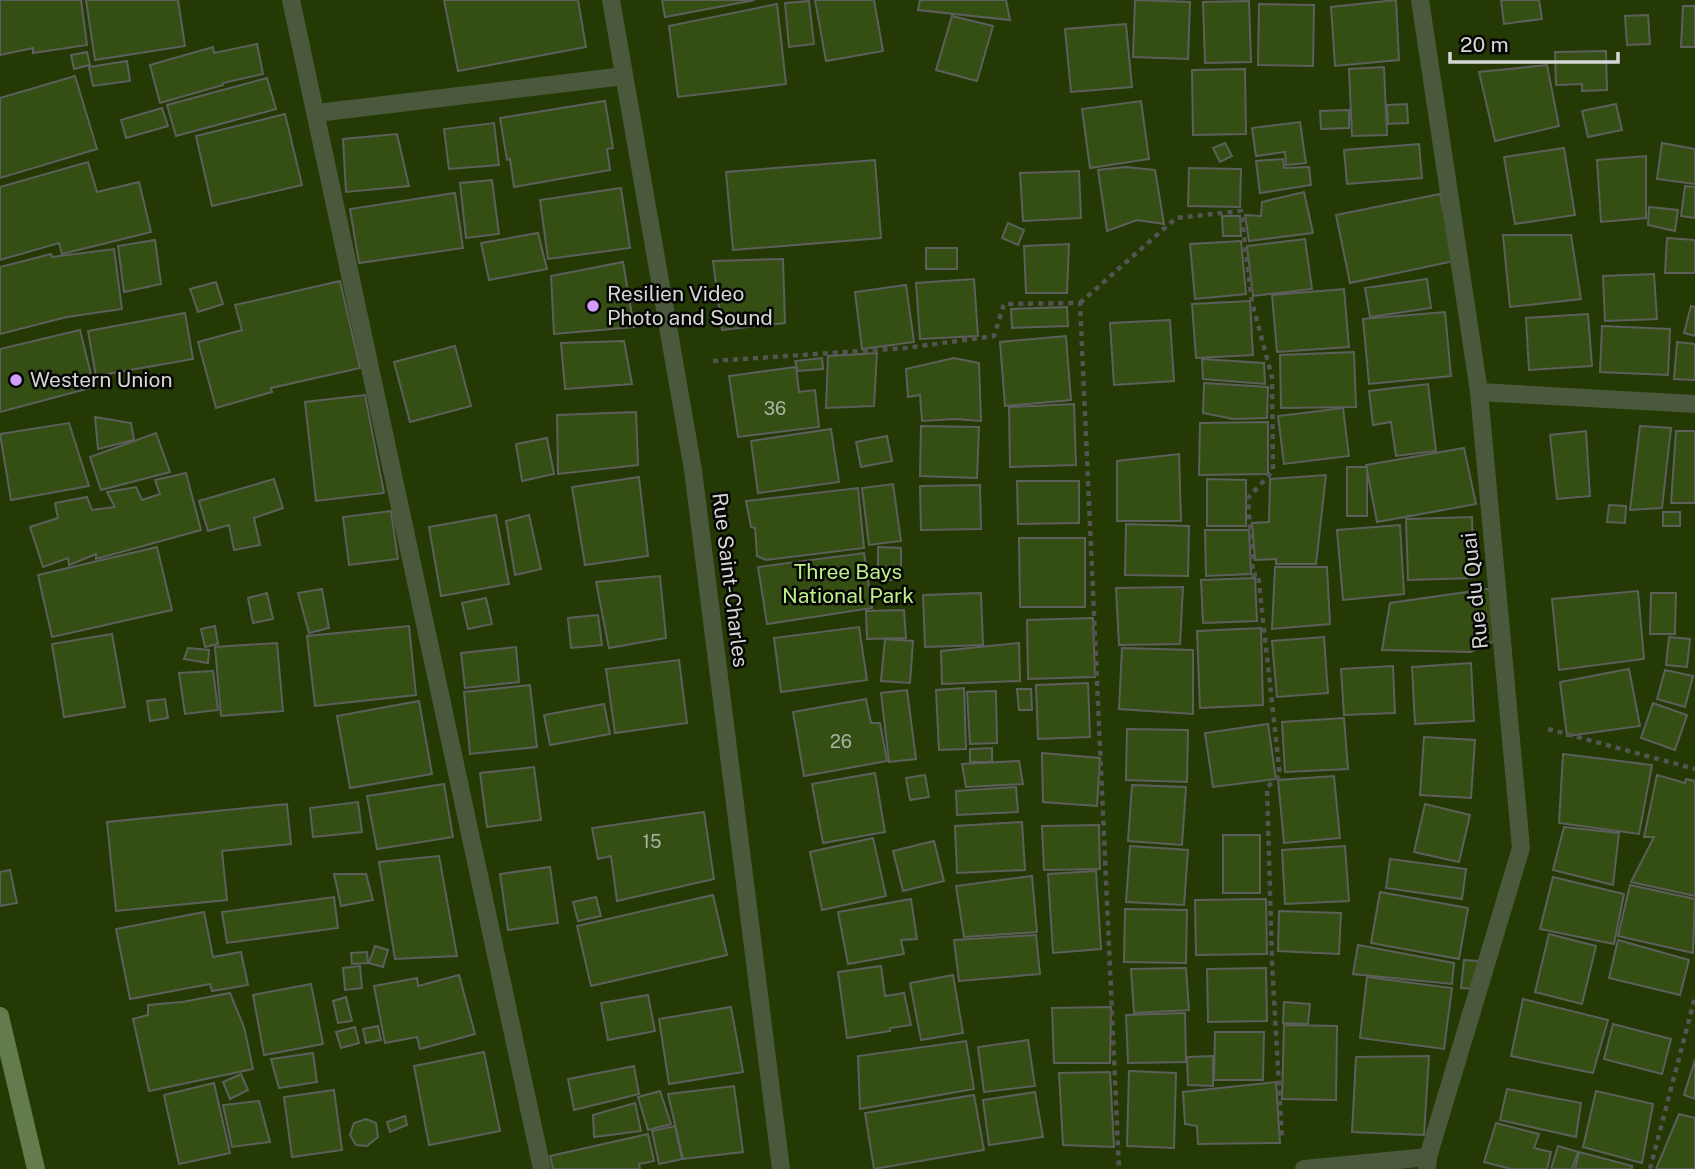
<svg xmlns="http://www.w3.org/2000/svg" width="1695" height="1169" font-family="'Public Sans',sans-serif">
<rect width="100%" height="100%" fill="#1a1b19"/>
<rect fill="#243904" x="0" y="0" width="1695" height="1169"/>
<g fill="#344e13" stroke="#5d5f5c" stroke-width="2">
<path d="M0 0H81L87 45 33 53V48L0 55Z"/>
<path d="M86 0H178L185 46 95 60Z"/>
<path d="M444 0H578L586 47 458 71Z"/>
<path d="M662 0H755L665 17Z"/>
<path d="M815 0H874L883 51 826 61Z"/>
<path d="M920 0H1006L1010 20 918 10Z"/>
<path d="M1135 0 1190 2 1188 59 1133 57Z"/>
<path d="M1396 0 1399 60 1335 66 1331 7Z"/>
<path d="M1501 0H1539L1542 19 1504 24Z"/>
<path d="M809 1 814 44 789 47 785 3Z"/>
<path d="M1249 1 1251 62 1205 63 1203 2Z"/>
<path d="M777 4 786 84 678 97 669 26Z"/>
<path d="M1259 4 1314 5 1313 66 1258 65Z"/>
<path d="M1683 6H1695V47H1681Z"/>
<path d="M1648 15 1650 44 1627 45 1625 16Z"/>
<path d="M952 16 993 26 977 81 936 70Z"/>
<path d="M1126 24 1132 87 1071 92 1065 29Z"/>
<path d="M257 44 263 74 223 83V85L160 103 150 65 213 47 214 53Z"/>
<path d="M1606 51 1607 90 1582 91V84L1556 85 1555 52Z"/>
<path d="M87 52 90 65 74 69 71 55Z"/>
<path d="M127 61 130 81 93 86 89 67Z"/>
<path d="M1547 65 1559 126 1495 141 1479 72Z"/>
<path d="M1384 67 1387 135 1352 136 1349 69Z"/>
<path d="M1245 69 1246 134 1193 135 1192 70Z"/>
<path d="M75 76 97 149 0 178V98Z"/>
<path d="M267 78 276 109 176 136 167 105Z"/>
<path d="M605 101 613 148 607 149 610 170 514 187 510 159 507 160 500 118Z"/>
<path d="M1141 101 1149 159 1090 168 1082 109Z"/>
<path d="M1407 104 1408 123 1388 124 1387 105Z"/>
<path d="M1616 104 1622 130 1588 137 1582 111Z"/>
<path d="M162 108 168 126 126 138 121 120Z"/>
<path d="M1349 110V128L1321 129 1320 111Z"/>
<path d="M285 114 302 185 212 206 196 136Z"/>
<path d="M1300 122 1306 163 1286 165 1285 152 1256 156 1252 128Z"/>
<path d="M494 123 499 165 449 169 444 129Z"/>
<path d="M397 134 409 186 346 192 343 139Z"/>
<path d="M1225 143 1232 156 1220 162 1213 148Z"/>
<path d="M1662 143 1695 149V184L1657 179Z"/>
<path d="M1419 144 1422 178 1347 184 1344 150Z"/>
<path d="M1564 148 1575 215 1515 224 1504 157Z"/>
<path d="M1646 156V218L1601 222 1597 160Z"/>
<path d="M1283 159 1284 168 1309 167 1311 185 1260 193 1256 161Z"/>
<path d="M875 160 881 238 733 250 726 172Z"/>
<path d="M88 162 97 192 139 182 151 232 62 254 59 243 0 260V187Z"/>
<path d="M1126 167 1155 170 1164 224 1137 220 1107 231 1098 170Z"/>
<path d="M1189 168 1241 169 1240 207 1188 206Z"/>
<path d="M1079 171 1081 218 1023 221 1020 173Z"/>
<path d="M492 180 499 234 466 238 460 183Z"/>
<path d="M1685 186 1695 187V218L1681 216Z"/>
<path d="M621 188 630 248 548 259 540 200Z"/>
<path d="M1304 192 1313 233 1249 241 1245 215 1261 216 1262 202Z"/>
<path d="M455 193 463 248 359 263 350 209Z"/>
<path d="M1440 194 1454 261 1350 283 1336 215Z"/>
<path d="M1649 207 1678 210 1675 231 1648 225Z"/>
<path d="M1222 216H1240L1241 236H1223Z"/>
<path d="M1008 223 1024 230 1018 245 1002 238Z"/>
<path d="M538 233 547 269 489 280 481 243Z"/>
<path d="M1503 235H1571L1581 299 1510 307Z"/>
<path d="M1667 238 1695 240V273H1665Z"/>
<path d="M1305 239 1312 289 1253 296 1247 246Z"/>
<path d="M155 240 161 284 124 292 118 246Z"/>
<path d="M1241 241 1246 294 1195 299 1190 244Z"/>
<path d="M1069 244 1067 293H1026L1024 246Z"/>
<rect x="926" y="248" width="31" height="21"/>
<path d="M114 249 122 309 67 317 0 334V267L51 254 52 257Z"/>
<path d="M783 259 785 323 722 330 713 261Z"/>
<path d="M623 262 634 327 554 334 551 276Z"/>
<path d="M1654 274 1657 319 1605 321 1603 276Z"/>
<path d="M974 279 978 336 920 339 916 283Z"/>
<path d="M1427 279 1431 308 1370 317 1365 288Z"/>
<path d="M340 281 360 368 271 388 272 392 216 408 198 342 242 330 235 305Z"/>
<path d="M216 282 223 304 198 312 190 289Z"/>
<path d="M906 285 914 342 862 349 855 292Z"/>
<path d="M1344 289 1349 347 1277 352 1272 295Z"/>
<path d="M1250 301 1253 355 1196 358 1192 304Z"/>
<path d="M1691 306 1695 307V336L1684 333Z"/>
<path d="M1067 307 1068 326 1012 328 1011 309Z"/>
<path d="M1445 312 1451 376 1369 384 1363 319Z"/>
<path d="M185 313 193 359 96 376 88 331Z"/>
<path d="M1588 314 1592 366 1529 370 1526 318Z"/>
<path d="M1170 320 1174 381 1114 385 1110 323Z"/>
<path d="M1602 326 1670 329 1668 375 1600 372Z"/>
<path d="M80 330 94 387 0 412V349Z"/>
<path d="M1066 336 1071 400 1005 406 1000 342Z"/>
<path d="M624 341 632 384 565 389 561 343Z"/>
<path d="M1677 342 1695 344V380L1674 379Z"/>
<path d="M455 346 471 406 410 422 394 362Z"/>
<path d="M1354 352 1356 407 1281 408 1280 355Z"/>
<path d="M877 353 874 406 826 408 828 356Z"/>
<path d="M822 358 823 369 798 371 795 361Z"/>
<path d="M954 358 979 363 981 421 955 419 922 421 920 395 908 397 906 369Z"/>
<path d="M1202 359 1264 363 1265 384 1203 379Z"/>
<path d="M796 367 799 392 815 390 819 427 738 437 729 376Z"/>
<path d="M1204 383 1268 387 1267 418 1233 419 1203 413Z"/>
<path d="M1428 384 1436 451 1396 456 1391 422 1373 425 1369 391Z"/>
<path d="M365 395 384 493 316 501 305 402Z"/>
<path d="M1074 404 1076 465 1010 467 1009 407Z"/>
<path d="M1343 408 1349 456 1284 464 1278 416Z"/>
<path d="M636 412 638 465 558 474 557 415Z"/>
<path d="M95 417 131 423 134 440 98 449Z"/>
<path d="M1268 422V474L1199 475 1200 423Z"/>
<path d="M69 423 89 486 11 500 0 434Z"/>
<path d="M921 426 979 427 977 478 920 476Z"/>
<path d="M1640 426 1671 428 1662 508 1630 510Z"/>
<path d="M831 429 839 482 758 493 751 441Z"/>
<path d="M1586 431 1590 496 1557 499 1550 435Z"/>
<path d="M1676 431H1695V503H1671Z"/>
<path d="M156 433 170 472 101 490 90 457Z"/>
<path d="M887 436 892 461 861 467 856 442Z"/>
<path d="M547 438 554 474 522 481 516 444Z"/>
<path d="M1464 448 1476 504 1377 522 1366 465Z"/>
<path d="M1179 454 1181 521H1117V461Z"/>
<rect x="1347" y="467" width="20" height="49"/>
<path d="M186 473 201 530 96 559V554L69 565 68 558 43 567 30 527 58 518 55 503 87 497 92 510 115 507 107 492 136 487 142 500 160 494 155 480Z"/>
<path d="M1326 475 1316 564H1276V559L1255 560 1252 523 1269 522 1270 479Z"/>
<path d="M639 477 648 556 585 565 572 487Z"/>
<path d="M274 479 283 508 254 518 260 545 234 550 229 525 208 531 199 501Z"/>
<path d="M1207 479 1246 480V526H1207Z"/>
<path d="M1017 481H1079V523L1018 524Z"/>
<path d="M893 484 901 541 869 545 862 488Z"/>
<path d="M980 485 981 529 921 530 920 486Z"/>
<path d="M858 488 864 548 766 560 757 556 755 528 751 527 746 501Z"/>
<path d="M1609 505 1626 506 1625 523 1607 522Z"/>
<path d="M391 511 398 559 349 565 343 517Z"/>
<rect x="1663" y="512" width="17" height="14"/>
<path d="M496 515 509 584 441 596 429 527Z"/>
<path d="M529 515 541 569 515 575 506 521Z"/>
<path d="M1472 517 1474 578 1408 580 1406 519Z"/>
<path d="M1126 524 1189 526 1188 576 1125 575Z"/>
<path d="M1400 525 1404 594 1343 600 1337 530Z"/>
<path d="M1205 530H1249L1251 574 1206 576Z"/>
<path d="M1019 538H1085V607H1020Z"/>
<path d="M157 547 172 610 52 637 38 575Z"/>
<path d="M878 547 901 548V580H878Z"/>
<path d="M864 553 872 608 767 624 758 567Z"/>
<path d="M1275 567H1327L1330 624 1272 629Z"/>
<path d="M660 576 666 638 609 648 596 582Z"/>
<path d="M1255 578 1257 621 1203 623 1201 580Z"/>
<path d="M1183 587 1180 644 1119 645 1116 588Z"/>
<path d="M1495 588 1496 640 1471 652 1382 650 1390 603Z"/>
<path d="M322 589 329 628 309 633 298 593Z"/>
<path d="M1638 591 1644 659 1559 670 1552 599Z"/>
<path d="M267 593 273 619 253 623 248 598Z"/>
<path d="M981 593 983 645 925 647 923 595Z"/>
<path d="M1651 593H1676L1675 634H1650Z"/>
<path d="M486 598 492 624 468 629 462 603Z"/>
<path d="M904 610 906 638 867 639 866 611Z"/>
<path d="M598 615 602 645 571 648 568 618Z"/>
<path d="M1093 618 1095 677 1028 679 1027 620Z"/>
<path d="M215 626 218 644 205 647 201 629Z"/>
<path d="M409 626 416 695 315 706 307 636Z"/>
<path d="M859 627 867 680 781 692 774 638Z"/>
<path d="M1261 628 1263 705 1200 708 1197 631Z"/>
<path d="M112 634 125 707 64 717 52 644Z"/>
<path d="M1324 637 1328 693 1277 697 1272 641Z"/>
<path d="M1669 637 1690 639 1687 667 1666 665Z"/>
<path d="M885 639 913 641 910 683 881 681Z"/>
<path d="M277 643 283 711 221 716 215 647Z"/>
<path d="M1019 643 1020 681 942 684 941 651Z"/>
<path d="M516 647 519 682 465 688 461 653Z"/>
<path d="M188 648 209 650 208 663 184 659Z"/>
<path d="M1122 648 1193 650V714L1119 709Z"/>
<path d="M679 660 687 723 615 733 606 669Z"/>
<path d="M1471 663 1474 721 1415 724 1412 667Z"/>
<path d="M1393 666 1395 713 1344 715 1341 669Z"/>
<path d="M1629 669 1640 726 1567 736 1560 682Z"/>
<path d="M1665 670 1693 676 1685 707 1657 699Z"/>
<path d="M213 671 218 710 185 714 179 673Z"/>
<path d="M1088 683 1090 737 1038 739 1036 685Z"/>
<path d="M530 685 537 747 470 754 464 692Z"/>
<path d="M964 688 966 749 939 750 936 690Z"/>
<path d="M1017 689H1031L1032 710H1019Z"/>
<path d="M907 690 916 759 889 762 881 693Z"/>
<path d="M996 691 997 743 970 744 967 692Z"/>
<path d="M165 699 168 718 150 721 147 701Z"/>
<path d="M866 699 871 723H880L887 761 804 776 793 712Z"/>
<path d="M419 701 432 774 350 788 337 716Z"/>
<path d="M1653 703 1687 715 1675 750 1641 738Z"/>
<path d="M604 704 610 734 550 745 544 715Z"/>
<path d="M1344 718 1348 769 1285 772 1282 722Z"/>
<path d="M1268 724 1276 779 1213 787 1205 733Z"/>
<path d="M1127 729 1188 730 1187 782 1126 780Z"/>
<path d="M1424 737 1475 740 1471 798 1420 795Z"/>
<path d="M992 748V762H970V749Z"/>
<path d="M1042 753 1100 758 1097 806 1043 802Z"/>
<path d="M1563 754 1652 765 1639 834 1559 823Z"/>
<path d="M1019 761 1023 784 966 787 962 764Z"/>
<path d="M534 767 541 820 487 827 480 773Z"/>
<path d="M875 773 885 832 823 843 812 784Z"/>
<path d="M925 775 929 797 910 800 906 778Z"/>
<path d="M1657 775 1685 783 1686 779 1695 781V896L1631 882 1654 837H1644Z"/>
<path d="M1334 776 1340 838 1284 843 1278 780Z"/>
<path d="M444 784 453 837 377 849 367 796Z"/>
<path d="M1132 785 1186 787 1182 845 1128 841Z"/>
<path d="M1016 787 1018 812 957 815 956 791Z"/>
<path d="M358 802 362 832 313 837 310 808Z"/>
<path d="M287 804 291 844 222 851 227 900 116 911 107 822Z"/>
<path d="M1425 804 1470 815 1459 862 1414 852Z"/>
<path d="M704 812 714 879 617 901 611 856 598 859 592 828Z"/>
<path d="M1022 822 1025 870 957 873 955 826Z"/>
<path d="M1099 825 1100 869 1044 870 1042 826Z"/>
<path d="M1564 827 1619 833 1613 885 1553 870Z"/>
<rect x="1223" y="835" width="37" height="58"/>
<path d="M873 838 886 896 822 910 810 852Z"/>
<path d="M934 841 944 881 903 891 893 851Z"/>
<path d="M1130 846 1188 850 1184 905 1126 902Z"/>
<path d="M1345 846 1349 901 1285 904 1282 850Z"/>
<path d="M439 856 457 956 395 959 379 862Z"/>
<path d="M1390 859 1466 869 1462 899 1386 888Z"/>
<path d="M550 867 558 923 508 930 500 874Z"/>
<path d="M10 870 17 903 0 906V872Z"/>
<path d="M1096 871 1101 949 1053 953 1048 874Z"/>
<path d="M334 874H366L373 900 341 906Z"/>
<path d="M1032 876 1037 932 964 937 956 886Z"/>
<path d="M1553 877 1624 894 1614 944 1540 929Z"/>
<path d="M1630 885 1695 899 1693 953 1618 936Z"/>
<path d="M1380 892 1468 908 1459 959 1371 943Z"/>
<path d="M713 895 727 955 591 986 577 926Z"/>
<path d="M334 897 338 928 227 943 222 912Z"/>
<path d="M596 897 601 916 578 921 573 902Z"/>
<path d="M911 899 917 939 901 940 904 954 848 964 838 912Z"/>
<path d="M1266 899 1267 954 1196 955 1195 900Z"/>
<path d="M1125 909 1187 910 1186 963 1124 962Z"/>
<path d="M1279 911 1341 913 1339 954 1278 951Z"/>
<path d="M204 912 213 957 241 952 248 985 212 991 210 984 130 999 116 929Z"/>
<path d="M1549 934 1596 946 1582 1004 1535 992Z"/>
<path d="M1036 935 1040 974 959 981 954 940Z"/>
<path d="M1618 940 1689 960 1680 995 1609 978Z"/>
<path d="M1358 945 1454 963 1452 984 1353 974Z"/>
<path d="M375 946 388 950 383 967 369 963Z"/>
<path d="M367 952 368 963 352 964 351 953Z"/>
<path d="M1464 960 1478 961 1475 989 1461 988Z"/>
<path d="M360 966 362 988 345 990 343 968Z"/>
<path d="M881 966 885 996 904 993 911 1025 890 1028V1031L847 1038 838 972Z"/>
<path d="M1186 968 1189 1010 1134 1013 1131 969Z"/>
<path d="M1266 968 1267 1021 1208 1022 1207 969Z"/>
<path d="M459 975 475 1034 420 1049 417 1037 385 1043 374 986 417 978 418 986Z"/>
<path d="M953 975 963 1033 921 1040 910 983Z"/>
<path d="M1367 977 1452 988 1444 1049 1360 1038Z"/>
<path d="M311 984 323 1044 264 1055 253 995Z"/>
<path d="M230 993 244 1027 253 1069 149 1091 133 1019 148 1015V1005L182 1002Z"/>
<path d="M648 995 655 1031 608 1040 601 1003Z"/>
<path d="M346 997 352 1021 338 1023 333 1001Z"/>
<path d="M1523 999 1608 1020 1593 1073 1511 1056Z"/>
<path d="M1284 1002 1310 1004 1308 1024 1283 1023Z"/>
<path d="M731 1007 743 1072 669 1084 659 1019Z"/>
<path d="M1111 1007 1110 1063H1054L1052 1008Z"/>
<path d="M1185 1013 1186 1062 1128 1063 1126 1015Z"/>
<path d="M1613 1024 1671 1039 1662 1074 1604 1059Z"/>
<path d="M1284 1025 1337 1026 1336 1100 1282 1099Z"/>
<path d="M378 1026 381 1040 366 1043 363 1029Z"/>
<path d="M355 1027 359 1043 341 1048 336 1032Z"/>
<path d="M1215 1032H1264L1263 1080H1214Z"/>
<path d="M1028 1040 1035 1086 984 1092 978 1047Z"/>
<path d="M966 1041 974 1089 860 1109 858 1056Z"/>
<path d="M484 1052 500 1131 429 1145 414 1066Z"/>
<path d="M313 1053 317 1082 279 1088 271 1059Z"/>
<path d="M1213 1056V1086L1188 1085 1187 1057Z"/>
<path d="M1429 1056 1424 1135 1352 1132 1356 1057Z"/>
<path d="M1695 1060V1099L1684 1095Z"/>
<path d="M634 1066 639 1094 574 1110 568 1079Z"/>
<path d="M1129 1071 1176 1073 1174 1148 1127 1146Z"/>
<path d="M1110 1072 1114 1147 1063 1145 1059 1073Z"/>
<path d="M241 1074 248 1090 230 1099 223 1082Z"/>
<path d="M1276 1082 1280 1143 1198 1144 1197 1126 1185 1124 1183 1092Z"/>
<path d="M214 1083 230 1153 179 1164 164 1095Z"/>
<path d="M734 1086 743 1152 683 1159 668 1094Z"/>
<path d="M1507 1089 1581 1103 1576 1137 1500 1120Z"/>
<path d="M334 1090 342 1150 292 1157 284 1097Z"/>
<path d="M660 1091 671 1124 648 1130 638 1097Z"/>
<path d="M1596 1091 1653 1104 1642 1163 1583 1147Z"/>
<path d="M1035 1092 1043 1137 989 1145 983 1100Z"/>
<path d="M974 1095 984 1150 874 1169 865 1113Z"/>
<path d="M259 1101 270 1142 232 1147 223 1105Z"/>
<path d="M635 1103 641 1131 594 1137 593 1115Z"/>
<path d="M1679 1114 1695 1118V1169H1656Z"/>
<path d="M405 1116 407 1125 390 1132 387 1122Z"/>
<path d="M366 1119 376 1123 378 1137 367 1146 356 1145 350 1135 354 1123Z"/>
<path d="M1496 1123 1539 1134 1534 1148 1551 1152 1547 1169H1511L1484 1162Z"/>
<path d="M675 1126 682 1159 659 1164 652 1131Z"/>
<path d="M648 1134 654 1161 639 1164 640 1169H553L550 1156Z"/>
<path d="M1558 1146 1578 1152 1572 1169H1551Z"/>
<path d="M1579 1152 1632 1166V1169H1575Z"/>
</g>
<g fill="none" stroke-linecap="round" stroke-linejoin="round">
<g stroke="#545553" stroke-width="4.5" stroke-dasharray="5 5" stroke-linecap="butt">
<path d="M1080 303 1176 218 1241 211 1252 302 1272 377 1273 471 1248 498 1253 575 1258 574 1280 776 1267 787 1272 963 1282 1140"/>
<path d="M713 361 906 348 994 336 1004 304 1080 303 1119 1169"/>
<path d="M1548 729 1695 769"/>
<path d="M1650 1169 1695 997"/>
</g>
<g stroke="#4a593b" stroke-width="18">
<path d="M291 0 542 1169"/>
<path d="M611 0 693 470 781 1169"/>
<path d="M1420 0 1479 392 1521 848 1428 1157 1427 1169"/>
<path d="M317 113 624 76"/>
<path d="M1479 392 1695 404"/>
<path d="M1304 1169 1428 1157"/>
</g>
<path stroke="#647c4c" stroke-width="18" d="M0 1016 36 1169"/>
</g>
<g fill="#d49cfc" stroke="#060605" stroke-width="2.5">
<circle cx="593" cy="306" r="7"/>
<circle cx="16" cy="380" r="7"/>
</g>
<g text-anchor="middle" stroke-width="5" stroke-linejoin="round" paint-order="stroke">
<g font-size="18" fill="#adb4a4">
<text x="775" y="415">36</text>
<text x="841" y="748">26</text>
<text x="652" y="848">15</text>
</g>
<g font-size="21" fill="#d5d6d5" stroke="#060605" text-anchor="start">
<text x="607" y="301">Resilien Video<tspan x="607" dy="24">Photo and Sound</tspan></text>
<text x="30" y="387">Western Union</text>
</g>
<g font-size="21" fill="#bef089" stroke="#060605">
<text x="848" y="579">Three Bays<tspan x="848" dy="24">National Park</tspan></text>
</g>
<g font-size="21" fill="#d5d6d5" stroke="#060605">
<text transform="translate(730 580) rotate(83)" y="7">Rue Saint-Charles</text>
<text transform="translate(1475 591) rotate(-96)" y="7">Rue du Quai</text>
</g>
</g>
<path d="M1450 52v10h168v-10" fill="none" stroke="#d5d6d5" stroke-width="3.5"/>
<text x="1460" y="52" font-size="21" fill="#d5d6d5" stroke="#060605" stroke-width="5" paint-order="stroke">20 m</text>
</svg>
